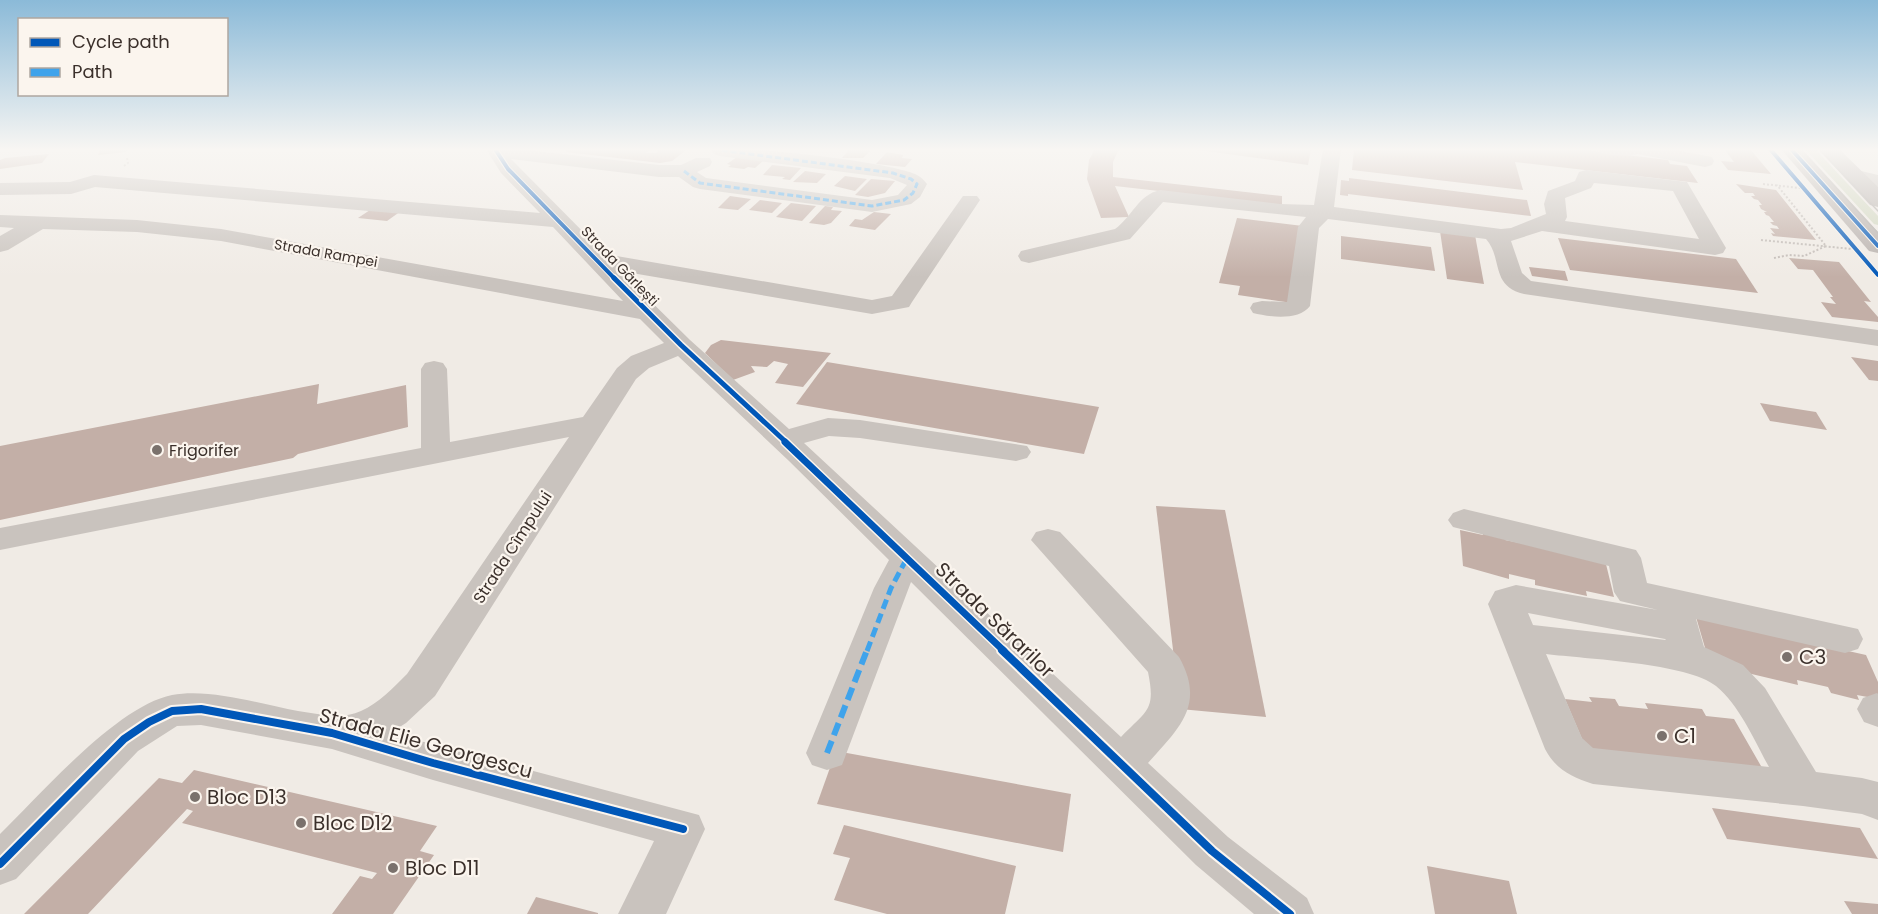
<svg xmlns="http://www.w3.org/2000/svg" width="1878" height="914" font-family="Poppins,sans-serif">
<rect width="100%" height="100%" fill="#f0ebe5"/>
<path fill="#d1d6bf" d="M1805 149H1815L1878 216V225L1874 224Z"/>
<g fill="#c3afa7">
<path d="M101 149H128L126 152 98 155Z"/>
<path d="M563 149H651L646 153H656L661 149 686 150 672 161 660 163 566 152 567 151Z"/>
<path d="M850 149H853L870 151 863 158H842Z"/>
<path d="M1095 149H1119L1113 162V177L1282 196V205L1115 186 1129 217 1101 218 1087 179 1089 160Z"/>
<path d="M1191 149H1311L1308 165Z"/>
<path d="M1354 149H1576L1668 160 1670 164 1687 166 1698 183 1515 162 1523 190 1352 170Z"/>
<path d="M1724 149H1750L1771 174 1728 170 1721 161 1734 162Z"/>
<path d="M887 152 903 155 902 158 912 159 905 167 876 164Z"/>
<path d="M49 154 42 163 0 169V160L5 158Z"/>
<path d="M737 157 764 160 755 168 748 167 744 169 728 167 731 165 727 164Z"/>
<path d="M772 165 801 168 790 180 782 179 785 177 763 175Z"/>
<path d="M805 171 826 174 817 183 793 182Z"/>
<path d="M845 176 867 179 855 191 834 186Z"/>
<path d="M1349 178 1527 200 1531 216 1348 194V196L1340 195 1341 180 1349 181Z"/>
<path d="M871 179 895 181 885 193 868 197 855 195Z"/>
<path d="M1736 184 1776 190 1816 240 1773 236 1771 233 1775 234 1770 228 1779 229 1777 226 1773 225 1770 222H1774L1769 216 1766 215 1764 212H1767L1761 209 1759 205H1762L1758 200 1754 199 1751 196H1755L1753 193H1745Z"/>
<path d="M730 196 751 199 738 210 718 208Z"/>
<path d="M760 200 782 203 772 213 749 210Z"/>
<path d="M791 203 816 206 802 221 776 217Z"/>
<path d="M825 206 833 207 831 210 842 211 831 223 824 225 809 223Z"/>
<path d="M373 208 401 211 387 221 358 218Z"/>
<path d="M874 212 891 214 875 230 849 226 855 219 862 220Z"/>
<path d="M1237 218 1303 226 1292 303 1238 295 1240 286 1219 283Z"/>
<path d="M1440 231 1475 235 1484 284 1447 279Z"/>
<path d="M1341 236 1431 247 1435 271 1341 259Z"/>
<path d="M1558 238 1736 259 1758 293 1570 270Z"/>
<path d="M1789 258 1839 262 1871 302 1864 301 1878 317V322L1832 317 1821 302 1836 304 1830 297H1833L1813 270 1798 269Z"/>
<path d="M1529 267 1565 271 1568 281 1532 276Z"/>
<path d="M721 340 831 353 803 387 775 383 788 364 774 361 767 367 751 366 755 372 733 380 705 353 711 345Z"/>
<path d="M1851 357 1878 361V381L1869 380Z"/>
<path d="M827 362 1099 407 1084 454 796 404Z"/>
<path d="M319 384 317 404 406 385 408 427 298 454 293 458 0 520V446Z"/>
<path d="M1760 403 1816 412 1827 430 1770 421Z"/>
<path d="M1156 506 1225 510 1266 717 1180 709Z"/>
<path d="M1460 530 1483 535 1482 531 1504 535 1505 540 1605 560 1614 597 1586 591 1587 596 1535 585V580L1509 574V579L1463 566Z"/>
<path d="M1696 617 1866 655 1878 682V699L1857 695 1859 700 1831 693 1828 687 1797 680 1798 685 1739 671 1708 658Z"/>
<path d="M1589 697 1615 699 1619 706 1648 709 1645 703 1702 709 1706 716 1734 719 1765 773 1588 753 1565 699 1592 702Z"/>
<path d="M836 751 1071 794 1063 852 817 804Z"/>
<path d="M194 770 437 826 420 851 434 855 393 914H332L360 876 372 879 377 873 182 823 193 811 187 809 88 914H24L159 778 182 783Z"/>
<path d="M1712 808 1860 828 1878 859 1727 839Z"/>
<path d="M844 825 1016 866 1005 914H887L834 900 850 858 833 854Z"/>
<path d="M1427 866 1509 881 1517 914H1435Z"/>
<path d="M536 897 598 913V914H527Z"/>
<path d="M1844 901 1878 904V914H1852Z"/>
</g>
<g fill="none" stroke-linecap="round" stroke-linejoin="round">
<g stroke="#c2bbb6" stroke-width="2" stroke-dasharray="2 2" stroke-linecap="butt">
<path d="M124 166 128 163 127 158"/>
<path d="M1763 184 1800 188"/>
<path d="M1761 240 1852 249"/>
<path d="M1774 258 1789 255 1804 256 1826 246 1777 185"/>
</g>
<g fill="#c9c3be" fill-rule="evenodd">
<path d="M486 149H518L659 165H681L696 158H710L712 162 710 166 697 172 706 178 872 200 898 195 907 185 890 178 720 156 714 154 711 150C736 144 892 162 917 175 921 177 924 180 927 184L920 197 911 204 872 212 700 189 693 187 679 177H659L511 159 605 254 872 300 892 296 963 196H977L980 200 912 302 909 307 872 314 620 271 690 340 789 429 828 418 860 420 1027 446 1031 452 1027 458 1016 461 860 438 829 436 804 443 1121 737C1147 710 1156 711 1148 672L1031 540 1036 532 1048 529 1060 532 1179 657C1206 705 1179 728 1148 763L1228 837 1307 898 1314 914H1254L1196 865 911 582 842 765 827 770 812 765 806 753 874 588 889 560 789 461 678 356 649 368 636 379 435 696 406 723 390 733 699 815 705 829 666 914H618L654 841 433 780 332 749 201 725 177 726 138 751 16 879 0 885V834C41 794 117 706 172 695 210 688 260 704 298 711 319 714 341 720 361 711 379 703 393 688 407 674L569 437 0 550V528L421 448V369L425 363 434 361 443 363 447 369 450 442 583 417 617 368 631 356 664 343 640 319 221 241 137 232 43 229 8 250 0 252V236L14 228 0 227V215L137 220 221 229 623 301 553 227 95 187 71 194 0 195V183L70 182 94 175 540 213 501 173Z"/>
<path d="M1323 149H1341L1334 207 1501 229 1511 228 1546 214 1544 204 1548 191 1575 181 1579 172 1586 170 1687 182 1726 248 1723 253 1715 255 1542 231 1511 241 1522 273 1531 281 1878 330V346L1524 294C1490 286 1503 258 1486 239L1328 219 1319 228 1310 306C1299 321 1269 317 1253 313L1250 308 1253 303 1262 301 1287 302 1298 227 1306 217 1163 202 1130 239 1029 263 1021 261 1018 256 1021 251 1115 229C1132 217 1138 195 1160 190L1280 204 1314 205ZM1594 183 1673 191 1699 239 1565 221 1567 217 1565 198 1591 188Z"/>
<path d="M1598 149H1670L1712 157 1714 161 1712 165 1705 167 1638 154C1626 157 1613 156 1601 153Z"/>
<path d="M1853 169 1878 175V187L1846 179 1843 175 1846 171Z"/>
<path d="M1464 509 1636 550 1641 558 1647 583 1858 629 1863 639 1858 649 1845 653 1696 619 1704 647 1743 665 1765 688 1816 772 1862 778 1878 782V820L1862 814 1803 806 1593 784C1572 777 1556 770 1545 749L1488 604 1495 591 1516 585 1658 610 1620 601 1614 592 1609 566 1453 527 1448 520 1453 513ZM1528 613 1665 639 1666 640 1533 625ZM1546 654C1585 659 1688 663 1716 686 1740 706 1754 740 1769 767L1593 748 1582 738Z"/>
<path d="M1877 693 1878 694V727L1864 722 1857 709 1863 698Z"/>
</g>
<g fill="#b8b1ad" fill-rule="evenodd">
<path d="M1781 149H1802L1878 232V253L1869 251Z"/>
<path d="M1818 149H1839L1878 187V207L1870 205Z"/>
</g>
<g stroke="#b1aca8" stroke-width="1.5">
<path d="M1800 149 1878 233"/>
<path d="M1819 149 1878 211"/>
</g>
<path stroke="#3fa3eb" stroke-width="3" stroke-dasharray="6 3" stroke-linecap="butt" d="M684 171 700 183 872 206 904 200 913 193 917 184 911 179 893 173 720 150"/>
<path stroke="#3fa3eb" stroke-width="5" stroke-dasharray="10 5" stroke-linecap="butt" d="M867 651 891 588 907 558"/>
<path stroke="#3fa3eb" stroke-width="6" stroke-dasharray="13 6" stroke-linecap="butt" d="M827 753 867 650"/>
<defs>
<g id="cycleway-far3">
<path d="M495 149 508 169 615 279"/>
<path d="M1770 149 1878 275"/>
<path d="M1791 149 1878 246"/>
</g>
<path id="cycleway-far2" d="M614 278 681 345 787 443"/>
<path id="cycleway-far1" d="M785 442 1004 651"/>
<g id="cycleway">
<path d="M1002 650 1212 851 1290 914"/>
<path d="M0 864 124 739 149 722 172 711 201 709 332 733 433 763 683 829"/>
</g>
</defs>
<use href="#cycleway-far3" stroke="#fbf5ee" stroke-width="6"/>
<use href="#cycleway-far2" stroke="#fbf5ee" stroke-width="8"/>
<use href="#cycleway-far1" stroke="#fbf5ee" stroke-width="10"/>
<use href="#cycleway" stroke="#fbf5ee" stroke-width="12"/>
<use href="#cycleway-far3" stroke="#0057b8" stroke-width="4"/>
<use href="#cycleway-far2" stroke="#0057b8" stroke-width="5"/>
<use href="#cycleway-far1" stroke="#0057b8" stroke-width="7"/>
<use href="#cycleway" stroke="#0057b8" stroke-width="8"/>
</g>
<linearGradient id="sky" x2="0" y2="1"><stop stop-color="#8bbad8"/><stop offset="0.54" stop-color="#f8f6f3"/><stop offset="1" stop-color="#f8f6f3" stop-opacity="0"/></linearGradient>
<rect width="1878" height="277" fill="url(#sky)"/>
<g fill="#7a716c" stroke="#fbf5ee" stroke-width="2">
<circle cx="157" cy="450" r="6"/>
<circle cx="1787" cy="657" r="6"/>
<circle cx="1662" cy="736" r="6"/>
<circle cx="195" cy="797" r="6"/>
<circle cx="301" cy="823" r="6"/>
<circle cx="393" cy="868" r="6"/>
</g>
<g text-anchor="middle" stroke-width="4.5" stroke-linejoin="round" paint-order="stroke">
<g font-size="14" fill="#3b302b" stroke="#fbf5ee">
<text transform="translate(326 253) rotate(10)" y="5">Strada Rampei</text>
<text transform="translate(620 266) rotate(46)" y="5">Strada Gârlești</text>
</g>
<g font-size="16" fill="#3b302b" stroke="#fbf5ee" text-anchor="start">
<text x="169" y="456">Frigorifer</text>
</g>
<g font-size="16" fill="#3b302b" stroke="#fbf5ee">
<text transform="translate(512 547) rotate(-57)" y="6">Strada Cîmpului</text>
</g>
<g font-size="20" fill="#3b302b" stroke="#fbf5ee">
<text transform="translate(995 620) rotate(44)" y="7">Strada Sărarilor</text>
<text transform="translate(426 743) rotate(15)" y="7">Strada Elie Georgescu</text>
</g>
<g font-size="20" fill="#3b302b" stroke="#fbf5ee" text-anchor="start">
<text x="1799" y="664">C3</text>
<text x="1674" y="743">C1</text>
<text x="207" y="804">Bloc D13</text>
<text x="313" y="830">Bloc D12</text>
<text x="405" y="875">Bloc D11</text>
</g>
</g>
<rect x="18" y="18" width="210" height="78" fill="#fbf5ee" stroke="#aea6a0" stroke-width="1.5"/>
<rect x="30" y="38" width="30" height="9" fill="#0057b8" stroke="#aea6a0" stroke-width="1.5"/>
<text x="72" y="48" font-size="18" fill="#3b302b">Cycle path</text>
<rect x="30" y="68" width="30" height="9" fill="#3fa3eb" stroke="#aea6a0" stroke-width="1.5"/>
<text x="72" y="78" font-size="18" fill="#3b302b">Path</text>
</svg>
